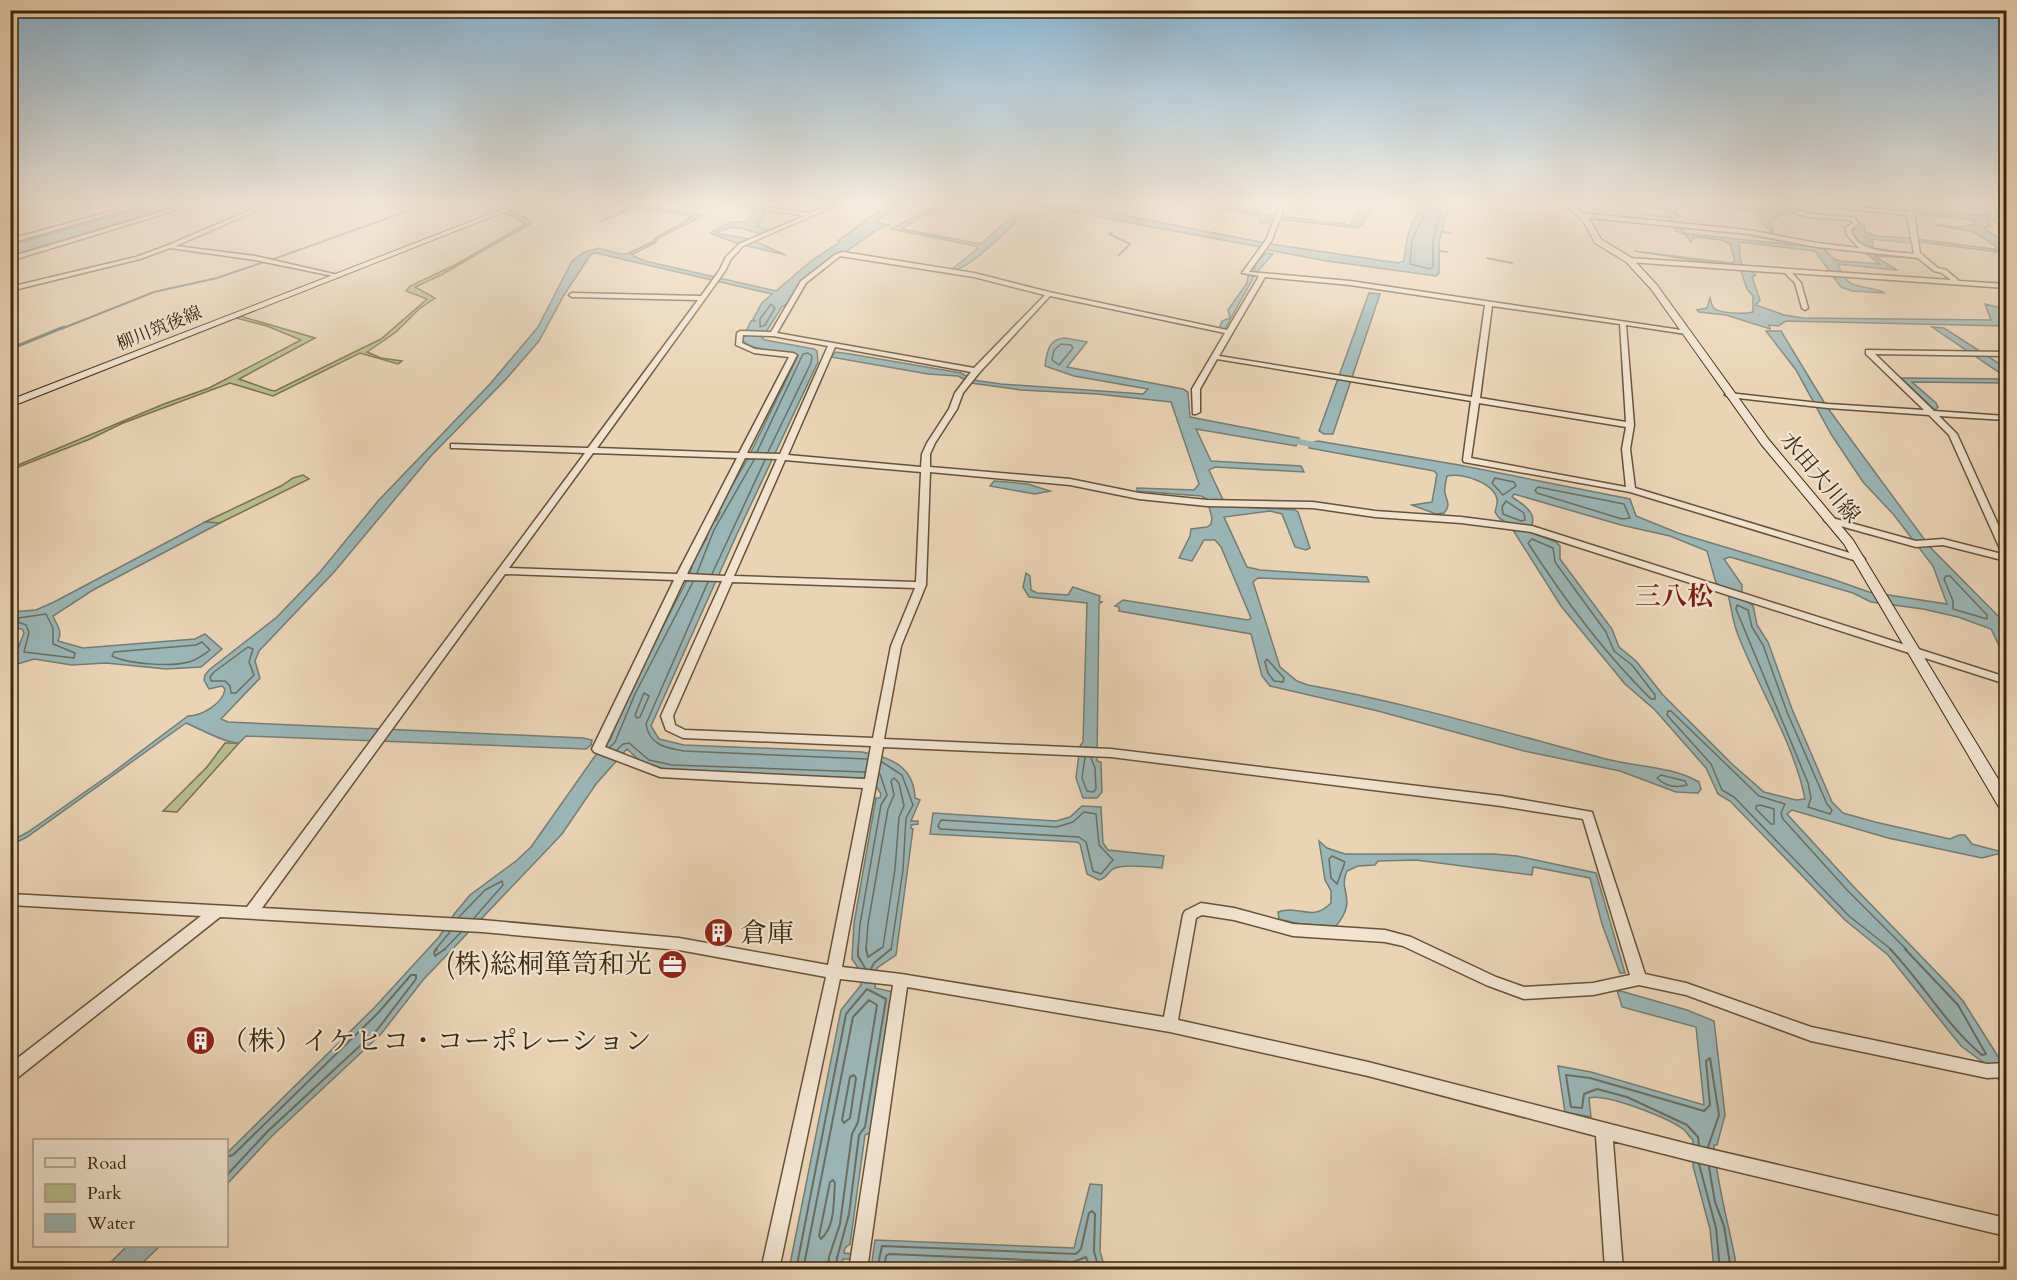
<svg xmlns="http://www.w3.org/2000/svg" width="2017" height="1280" font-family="Cardo,'Noto Serif JP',serif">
<rect width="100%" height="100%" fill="#ead4b6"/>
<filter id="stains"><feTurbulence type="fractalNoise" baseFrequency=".00333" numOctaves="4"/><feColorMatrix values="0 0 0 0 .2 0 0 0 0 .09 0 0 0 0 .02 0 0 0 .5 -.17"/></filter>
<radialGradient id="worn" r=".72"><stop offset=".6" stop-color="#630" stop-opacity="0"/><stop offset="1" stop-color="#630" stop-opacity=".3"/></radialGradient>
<g fill="#b7bd8d" stroke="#79724d" stroke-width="1.5">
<path d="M633 206 669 209 702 216 658 238 655 243 633 254 629 253 654 241V239L692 217 677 213 631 209 599 222Z"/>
<path d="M510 210 530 221V224L441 275 415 287 435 298 419 309 396 332 367 352 381 358 402 361 398 364 360 353 273 396 230 383 123 423 90 439 11 470V468L164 404 209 388 301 340 267 326 236 318 240 316 315 338 239 379 270 390 275 391 381 339 427 299 406 291 410 286 455 265 525 224 516 217 502 213Z"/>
<path d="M303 475 309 479 220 523 205 522 281 486 293 478Z"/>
<path d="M225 743H239L177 812 163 811 207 767Z"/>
</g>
<g fill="#9bb6b7" stroke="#757d73" stroke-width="1.5" fill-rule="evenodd">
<path d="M157 204H180L11 256V245Z"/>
<path d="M888 204H900L878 220V223L889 225 877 230 809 278 800 294 782 307 762 338 765 340 814 349 817 351 818 362 737 534 651 726 659 739 684 745 862 752C890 757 914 766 915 798L920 800 911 821H918V824L911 825V828L913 829 896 955 877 968 875 988 893 992 870 1133 865 1135 850 1244 845 1248 844 1253 853 1254 852 1259H843L841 1267 844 1269H789L841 1010 861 985 859 969 852 959 854 923 876 798H880L881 794 876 786 877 779 671 771 640 761 627 749 596 784 562 834 423 980 381 1034 272 1136 227 1184V1153L374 1008 439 937 455 913 470 895 516 861 531 847 595 756 610 740 629 692 685 584 692 567 690 566 707 538 705 536 713 521H716L720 512 717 511 747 460 798 356C783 351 751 351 742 340L751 321H755L753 319 762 303 772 294 596 253 591 254 564 295 539 341 507 378 430 457 335 571 259 651 255 661 260 678 221 719 228 722 583 738 592 740 591 745 586 749 246 736 239 743C227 744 200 729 186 723L27 837 11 845V841L28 832 112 773 188 716C201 716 223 704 225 689L222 686 209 689 204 680 205 675 209 670 277 617 320 572 378 501 490 384 538 327 572 261 583 253 598 248 620 254H633V256L645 261 776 291 811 261 840 242 838 241Z"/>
<path d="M941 204H953L922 216 902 229 981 244 1011 217H1017L1014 224C1002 235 966 272 951 270L977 249 976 246 891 229Z"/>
<path d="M1028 204H1066L1271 244 1398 263 1404 261C1406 240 1410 220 1425 204H1449V205L1439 242V273L1436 276 1327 261 1268 250 1266 248Z"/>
<path d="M1187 204H1206L1272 215 1269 223H1260V218L1256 215Z"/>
<path d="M1362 204H1373L1363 224 1357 228 1279 219V216L1350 225 1361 208Z"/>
<path d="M1682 204H1716L1767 211 1779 210 1784 213 1771 222 1773 233 1763 224 1759 213C1731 207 1706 205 1677 208L1675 212 1681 217 1658 208 1619 205 1664 208Z"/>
<path d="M1806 204 1874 207 1875 204H1886L1897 209 1986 216V212L1980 208 1963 204H1980L1998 208 1994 204H2005V210L1995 211 2006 218V234C1999 227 1997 219 1986 219L1991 226 1984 228C1994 236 2006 239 2006 253L1911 241 1909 243 1872 239 1874 250H1866L1851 235 1853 230 1864 225 1865 232 1877 236 1909 238 2001 250 1974 232 1936 225 1957 227 1977 224 1969 219Z"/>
<path d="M757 208 767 210 758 226 771 231C749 239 744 218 716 233L750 239 786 255 739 244 710 233 730 222H745Z"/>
<path d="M1642 214 1673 217 1684 233 1689 234 1823 248 1834 259 1840 261 1880 264 1865 253 1869 252 1920 258 1874 256 1897 270H1896L1838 264C1848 294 1862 282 1885 293L1852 291 1841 287 1815 251 1739 242 1741 263 1756 275 1752 277 1760 300 1756 305 1784 315 1803 318 1991 320 1985 304 2006 309V326L1786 321 1778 326 1769 325 1770 329 1726 315 1699 312 1697 310 1707 308 1710 298C1711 301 1711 304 1713 307 1717 314 1746 314 1753 312V296L1747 289 1741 271 1745 270 1744 268 1634 251 1731 263 1735 261 1730 244 1721 240 1695 237 1691 242 1686 235 1676 231 1668 218Z"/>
<path d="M1266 253 1273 254 1256 273 1225 329H1219L1222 321 1230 318 1228 310 1247 283 1248 276 1252 275 1256 263Z"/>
<path d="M1369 293 1380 294 1333 434H1324L1319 431Z"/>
<path d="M1932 327 1944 328 2006 368V377Z"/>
<path d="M1766 331H1781L1827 407 1930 547 2006 624V660L1991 629 1958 617 1923 609 1871 602 1853 593 1730 557 1724 559 1742 585V591L1739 593 1743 600 1753 605 1757 625 1768 642 1792 709 1832 802 1843 813 1875 822 1950 839 1959 835H1965L1972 844 2006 853V857L1997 854 1982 858 1888 838 1792 810 1787 814 1853 886 1946 982 1963 1001 1999 1058 2006 1065V1089L1988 1066 1961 1046 1888 955 1845 920 1730 801 1718 794 1706 768 1655 710 1625 684 1561 606 1513 530H1518L1499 518 1495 512C1496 508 1498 503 1497 499 1493 482 1462 473 1447 476 1446 481 1444 488 1445 493 1447 502 1451 505 1444 513L1436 514 1412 505 1432 502 1437 474 1434 471 1309 448 1311 443 1318 441 1459 465 1630 499 1636 516 1678 533 1832 579 1869 592 1947 604 1933 566 1894 515 1863 482 1831 434 1796 370ZM1514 494 1621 525 1670 536 1707 551 1716 583 1727 590C1731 604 1732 620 1738 635 1759 689 1794 743 1805 799L1796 800 1764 792 1732 764 1663 695 1636 661 1619 647 1612 629 1560 559V546L1556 542 1527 531C1542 517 1525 505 1512 497Z"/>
<path d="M1065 338 1087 342 1067 367 1183 389 1188 392 1190 417 1299 438 1296 446 1196 429 1211 461 1301 466 1304 472 1215 467 1209 470 1226 506 1295 510 1298 512 1310 548 1306 550 1295 547 1282 514 1270 511 1224 517 1247 567 1260 570 1367 577 1369 582 1258 578 1253 582 1280 667 1297 681 1308 685C1408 703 1507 733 1606 759 1637 767 1671 766 1699 782L1701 789 1698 793 1676 792 1620 771 1524 751 1378 711 1270 686 1262 676 1251 634 1119 611V607L1115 606 1123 600 1248 620 1251 618 1221 547 1215 540H1204L1192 561 1179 558 1190 536 1191 529 1207 527 1211 524 1212 518 1207 499 1201 496 1137 491V488L1194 490 1199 484 1171 402 1097 394 1021 390 971 383 958 376 928 374 831 357 836 352 850 354 961 373 973 380 1001 384 1143 394 1148 389 1074 376 1045 366C1047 352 1048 339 1065 338Z"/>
<path d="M1901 378 2006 379V383L1912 382 1936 403 1938 407 1935 410Z"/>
<path d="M994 481 1028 484 1050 491 1035 494 990 486Z"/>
<path d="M205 522 220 523 93 590 53 616C57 626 63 631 58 641L83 648 195 639 205 634 222 649 201 667 166 669 106 663 72 665 34 659 11 666V654L18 648 24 633 22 629 11 628V612L36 610 54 602Z"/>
<path d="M1026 573 1030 576 1031 590 1037 593 1068 595 1073 587 1100 596 1099 601 1102 602 1099 604 1097 761 1101 762 1102 792 1097 798H1083L1076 778 1080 746 1083 742 1087 603 1029 597 1023 587Z"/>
<path d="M1082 806 1101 807 1103 843 1108 850 1164 856 1162 868C1151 867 1123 863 1113 869 1107 873 1107 878 1099 880L1087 874 1080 844 1077 842 930 834 933 813 1056 821 1070 817Z"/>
<path d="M1319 841 1327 848 1345 854H1493L1517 856 1596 873 1625 973H1620L1602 924 1590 878 1533 867 1532 875 1416 860 1378 861 1375 865 1358 866 1347 871C1337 892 1359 898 1336 926L1300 924 1279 919 1278 912C1300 904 1311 923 1331 903V891L1325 880Z"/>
<path d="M1617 990 1687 1010 1714 1021 1725 1115 1717 1145H1714C1717 1188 1730 1227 1737 1269H1714L1710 1229 1693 1166V1140C1689 1137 1687 1132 1683 1129 1668 1118 1606 1093 1589 1098L1591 1117 1565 1112 1558 1066 1591 1072 1704 1105 1696 1027 1622 1007Z"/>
<path d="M1090 1184 1102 1185 1100 1251 1105 1269H871L875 1240 1074 1248Z"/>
<path d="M127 1246H160L136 1269H104Z"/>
</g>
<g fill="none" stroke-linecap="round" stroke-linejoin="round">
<g stroke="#6b6e62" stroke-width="1.5">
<path d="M1429 204 1412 240 1410 264 1430 269 1433 267V241L1443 204"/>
<path d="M771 304 775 308 765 325 760 327V319Z"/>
<path d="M1061 344 1071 345 1073 348 1059 365 1052 360 1054 350Z"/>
<path d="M757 452 803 354 808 353 812 356 811 363 768 452"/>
<path d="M1495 478 1514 482 1516 486 1503 495 1492 483Z"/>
<path d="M1538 487 1624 504 1630 518 1622 519 1537 493 1535 490Z"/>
<path d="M1506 501 1524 513 1525 520 1521 521 1503 514 1502 507Z"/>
<path d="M1532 539 1553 548 1555 562 1606 632 1614 651 1632 665 1655 695V699H1651C1603 652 1564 599 1528 543Z"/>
<path d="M697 573 714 530 754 460"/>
<path d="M712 574 765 460"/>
<path d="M1946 576H1950L1987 615V619L1953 609V601L1944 579Z"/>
<path d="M708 582 646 724C649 745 666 748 684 751L867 759"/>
<path d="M1737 605 1748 610 1752 627 1763 645 1787 712 1827 804 1832 810 1830 814 1808 807 1811 798 1808 783 1736 609Z"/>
<path d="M46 614 53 628V644L75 653 74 658 24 652 29 632 26 625 18 622V618Z"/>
<path d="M202 642 210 650C203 655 197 660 189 662 171 667 128 664 112 656L114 652 196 645Z"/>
<path d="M248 647 253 649 249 662 254 675 236 693H231L230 686 225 681H211L210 677 214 672Z"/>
<path d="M1267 659 1284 678 1283 682 1274 681 1268 673 1265 662Z"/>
<path d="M644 693 649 696 640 717 637 718 635 715Z"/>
<path d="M610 747 615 742 635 694 693 582"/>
<path d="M617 750 623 744 629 743 649 760 672 765 865 772"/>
<path d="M1085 757 1082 778 1087 791 1093 792 1096 789 1095 768 1091 758"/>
<path d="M882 762 902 775 913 805 906 818 903 870 891 950"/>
<path d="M1661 775 1685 781 1687 785C1676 788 1665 786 1657 778Z"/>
<path d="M1760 805 1774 809V824H1771L1756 809V806Z"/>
<path d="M1084 812 1096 814 1099 845 1113 860 1101 874 1093 871 1086 842 1079 837 940 829 938 826 941 820 1057 827 1073 822Z"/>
<path d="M1332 856 1345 862 1337 884 1331 878 1329 859Z"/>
<path d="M459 917 485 890 502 881 503 885 474 918"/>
<path d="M435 950 450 932"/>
<path d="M444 950 461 932"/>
<path d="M858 950 860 924 881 805 887 795 880 774"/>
<path d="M866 950 868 924 888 809 894 795 891 781 894 778 899 783 904 806 899 817 895 869 883 947 878 950"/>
<path d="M1892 950 1849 916 1734 797 1722 790 1711 764 1667 715 1668 711H1671L1759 796 1785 804 1781 813 1783 819 1848 891 1907 950"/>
</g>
<g stroke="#6b6e62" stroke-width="2">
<path d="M437 949 434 952 435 956 445 949"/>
<path d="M858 949V956L865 968"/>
<path d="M866 949 868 957 880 949"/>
<path d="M1890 949C1923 983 1945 1024 1982 1055L1986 1054 1958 1005 1905 949"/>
<path d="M871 969 874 963 891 949"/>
<path d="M854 1075 856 1078 850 1118 844 1123 842 1120 850 1077Z"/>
<path d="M1699 1145 1698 1137 1687 1125 1627 1097 1597 1089 1584 1094 1582 1108 1571 1107 1566 1075 1590 1078 1704 1111 1710 1105 1706 1061 1710 1058 1719 1115 1708 1147"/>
<path d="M226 1157 233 1155 378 1013 411 975H416V979L377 1030 268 1131 226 1176"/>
<path d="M1699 1164 1716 1228 1720 1270"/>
<path d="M1709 1167 1715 1202 1724 1226 1731 1270"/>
<path d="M833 1180 835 1183C833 1202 836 1225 821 1239L819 1236 830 1182Z"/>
<path d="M796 1270 846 1014 867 989 886 999 865 1127 859 1135 849 1214 837 1258 836 1270"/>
<path d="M803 1270 853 1017 869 1000 877 1005 858 1122 852 1134 840 1224 829 1257 828 1270"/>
<path d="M877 1270 882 1246 1076 1254 1081 1249 1089 1213 1092 1211 1095 1214 1094 1251 1099 1270"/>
<path d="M884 1270 886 1256 889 1254 1073 1262 1086 1257 1091 1270"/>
<path d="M893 1270 897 1263 1041 1270"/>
</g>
<g stroke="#757d73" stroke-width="2">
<path d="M1670 213V217"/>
<path d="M1113 232 1109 234 1130 244 1119 255"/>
<path d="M1443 232 1451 233"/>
<path d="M1773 233 1778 242"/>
<path d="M1439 251 1447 252"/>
<path d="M1487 258 1512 263"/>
<path d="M271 260 427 204"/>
<path d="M61 329 154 292 217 278 267 261"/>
</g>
<path stroke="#757d73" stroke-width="3" d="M10 349 64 327"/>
<path fill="#9bb6b7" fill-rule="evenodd" d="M1282 436 1327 444 1332 447 1327 450 1279 441 1277 439Z"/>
<defs>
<g id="street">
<path d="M139 204H146L10 243V239Z"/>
<path d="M189 204H196L10 261V257Z"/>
<path d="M265 204H271L176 246 255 256 338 275V277L255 260 170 248 140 259 10 291V287L136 257 166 246Z"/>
<path d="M741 204 810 213 833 204H839L743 246 731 259 725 271 705 299 597 448 739 453 789 357 754 353 736 345 737 333 740 331 771 332 801 281 836 254 843 252 974 273 1049 292 1227 330 1259 276 1242 273 1266 240 1280 204H1285L1272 240 1249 272 1350 281 1688 331V333L1686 334 1626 325 1634 425 1630 449 1635 488 1863 557 1865 559 1863 561H1857L1630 492 1464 462 1463 460 1471 401 1217 359 1200 389V412L1196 414H1193L1192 389 1225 333 1050 296 979 373 963 393 957 409 935 443 930 454V467L1070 479 1139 493 1207 500 1313 502 1375 511 1461 517 1532 526 2006 677V684L1531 532 1461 523 1375 517 1313 508 1207 506 1139 499 1070 485 930 472 926 585 901 646 884 739 1111 749 1501 796 1592 812 1645 974 1686 983 1811 1027 1987 1064 2006 1063V1077L1987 1078 1811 1041 1686 995 1639 985 1593 995 1524 999 1486 985 1403 946 1385 942 1293 936 1234 920 1202 915 1196 918 1178 1020 1368 1062 1688 1144 2006 1218V1236L1688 1160 1613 1141 1623 1270H1605L1596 1136 1368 1076 1170 1032 907 987 867 1270H849L893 985 840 979 779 1270H761L826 977 679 950 482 932 220 917 16 1079 10 1081V1064L201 916 10 905V894L247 907 585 453 454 448H451V444L588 448 698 300 572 297 569 295 572 293 701 296 719 271 726 257 739 244 805 216 743 206ZM840 256 974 277 1045 295 974 368 777 333 806 283ZM1265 277 1350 285 1485 305 1472 397 1219 356ZM1492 306 1620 324 1626 422 1480 398ZM743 335 773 336 828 346 780 454 747 453 797 355 793 353 755 349 742 343ZM835 347 971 372 955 393 949 409 927 443 922 454 921 467 788 455ZM1479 403 1626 427 1622 449 1626 487 1471 458ZM593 453 737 458 677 574 509 568ZM745 458 777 459 725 576 687 574ZM785 460 921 472 916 582 734 576ZM505 574 674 580 592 749 594 752 660 777 863 788 828 965 679 938 482 920 262 908ZM684 580 722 581 661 716 666 730 683 738 871 746 865 779 661 769 605 747ZM732 582 915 588 891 646 873 738 685 730 675 725 673 716ZM883 747 1111 757 1501 806 1583 819 1630 975 1593 983 1524 987 1496 977 1411 937 1385 930 1293 924 1234 908 1201 903 1185 911 1183 915 1164 1017 901 974 842 967Z"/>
<path d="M1780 204H1786C1804 218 1833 214 1855 218L1859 223 1851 229C1855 254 1894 251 1914 254L1907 215 1804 204H1819L1907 212 1905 204H1910L1914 214 1920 253 1938 268 1946 270 1959 281 2006 284V288L1792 273 1801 283 1808 308 1805 310 1802 308 1795 283 1785 273 1629 262 1626 260 1629 258 1951 280 1942 273 1934 271 1918 258 1817 247 1748 234 1581 217 1578 215 1581 213 1748 230 1817 243 1859 248 1847 235 1845 228 1853 223 1851 220C1829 218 1797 220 1780 204Z"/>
<path d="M1866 350 2006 352V356L1875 354 1934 411 2006 416V420L1939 416 1957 434 2006 542V554L2001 551 1949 435 1929 415 1828 408 1729 397 1725 395 1729 393 1828 404 1924 410 1866 354Z"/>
<path d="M1829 517 1916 541 1943 539 2006 555V561L1943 545 1916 547 1826 522 1824 520 1826 518Z"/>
</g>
<g id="secondary">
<path d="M516 204H524L10 407V400Z"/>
<path d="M1565 204H1572L1589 218 1601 239 1632 258 1657 285 1769 440 1853 540 2006 792V811L2000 809 1844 544 1761 444 1651 289 1626 262 1595 243 1583 221Z"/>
</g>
</defs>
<use href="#street" stroke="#675237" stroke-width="3"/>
<use href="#secondary" stroke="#3b270d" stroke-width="2"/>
<use href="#street" fill="#f1e3d0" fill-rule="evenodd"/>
<use href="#secondary" fill="#f1e3d0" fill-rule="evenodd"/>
</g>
<linearGradient id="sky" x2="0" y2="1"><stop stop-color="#89b5d4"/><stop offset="0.53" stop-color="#f6ecde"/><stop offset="1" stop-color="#f6ecde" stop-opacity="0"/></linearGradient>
<rect width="2017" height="383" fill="url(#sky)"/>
<defs>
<symbol id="building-disc" viewBox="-11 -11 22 22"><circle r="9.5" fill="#8f2418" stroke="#f1e3d0"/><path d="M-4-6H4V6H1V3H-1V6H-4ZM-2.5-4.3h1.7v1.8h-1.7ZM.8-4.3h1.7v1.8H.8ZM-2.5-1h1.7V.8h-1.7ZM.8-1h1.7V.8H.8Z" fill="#fff"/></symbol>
<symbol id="office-disc" viewBox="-11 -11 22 22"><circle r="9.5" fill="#8f2418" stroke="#f1e3d0"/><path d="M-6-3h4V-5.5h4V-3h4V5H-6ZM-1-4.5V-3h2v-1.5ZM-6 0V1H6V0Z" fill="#fff"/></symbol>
</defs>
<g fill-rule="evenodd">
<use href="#building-disc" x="702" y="916" width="33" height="33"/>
<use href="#office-disc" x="656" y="948" width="33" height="33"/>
<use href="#building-disc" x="184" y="1024" width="33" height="33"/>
</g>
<g text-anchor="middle" stroke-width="4.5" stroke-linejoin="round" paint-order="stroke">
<g font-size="18" fill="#3b270d" stroke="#f1e3d0">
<text transform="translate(159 328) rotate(-22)" y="6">柳川筑後線</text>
</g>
<g font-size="22" fill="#3b270d" stroke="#f1e3d0">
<text transform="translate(1821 477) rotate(50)" y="8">水田大川線</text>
</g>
<g font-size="26" font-weight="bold" fill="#7a1f14" stroke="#f1e3d0">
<text x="1674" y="605">三八松</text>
</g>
<g font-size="27" fill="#3b270d" stroke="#f1e3d0" text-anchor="start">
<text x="740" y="942">倉庫</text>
<text x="652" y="973" text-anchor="end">(株)総桐箪笥和光</text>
<text x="221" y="1050">（株）イケヒコ・コーポレーション</text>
</g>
</g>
<rect width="2017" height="1280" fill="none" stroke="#ead4b6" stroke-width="36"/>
<rect x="12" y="12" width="1993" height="1256" fill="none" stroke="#3b270d" stroke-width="3"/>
<rect x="18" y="18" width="1981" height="1244" fill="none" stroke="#3b270d" stroke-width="1.5"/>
<rect x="33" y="1139" width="195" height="108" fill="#f1e3d0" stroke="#a89882" stroke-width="1.5"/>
<rect x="45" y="1158" width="30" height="9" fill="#f1e3d0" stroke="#a89882" stroke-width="1.5"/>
<text x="87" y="1169" font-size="18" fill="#3b270d">Road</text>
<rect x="45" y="1184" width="30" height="18" fill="#b7bd8d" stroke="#a89882" stroke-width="1.5"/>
<text x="87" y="1199" font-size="18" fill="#3b270d">Park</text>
<rect x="45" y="1214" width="30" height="18" fill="#9bb6b7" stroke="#a89882" stroke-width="1.5"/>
<text x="87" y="1229" font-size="18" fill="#3b270d">Water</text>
<rect width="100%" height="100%" filter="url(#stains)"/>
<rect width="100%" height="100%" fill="url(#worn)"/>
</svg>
